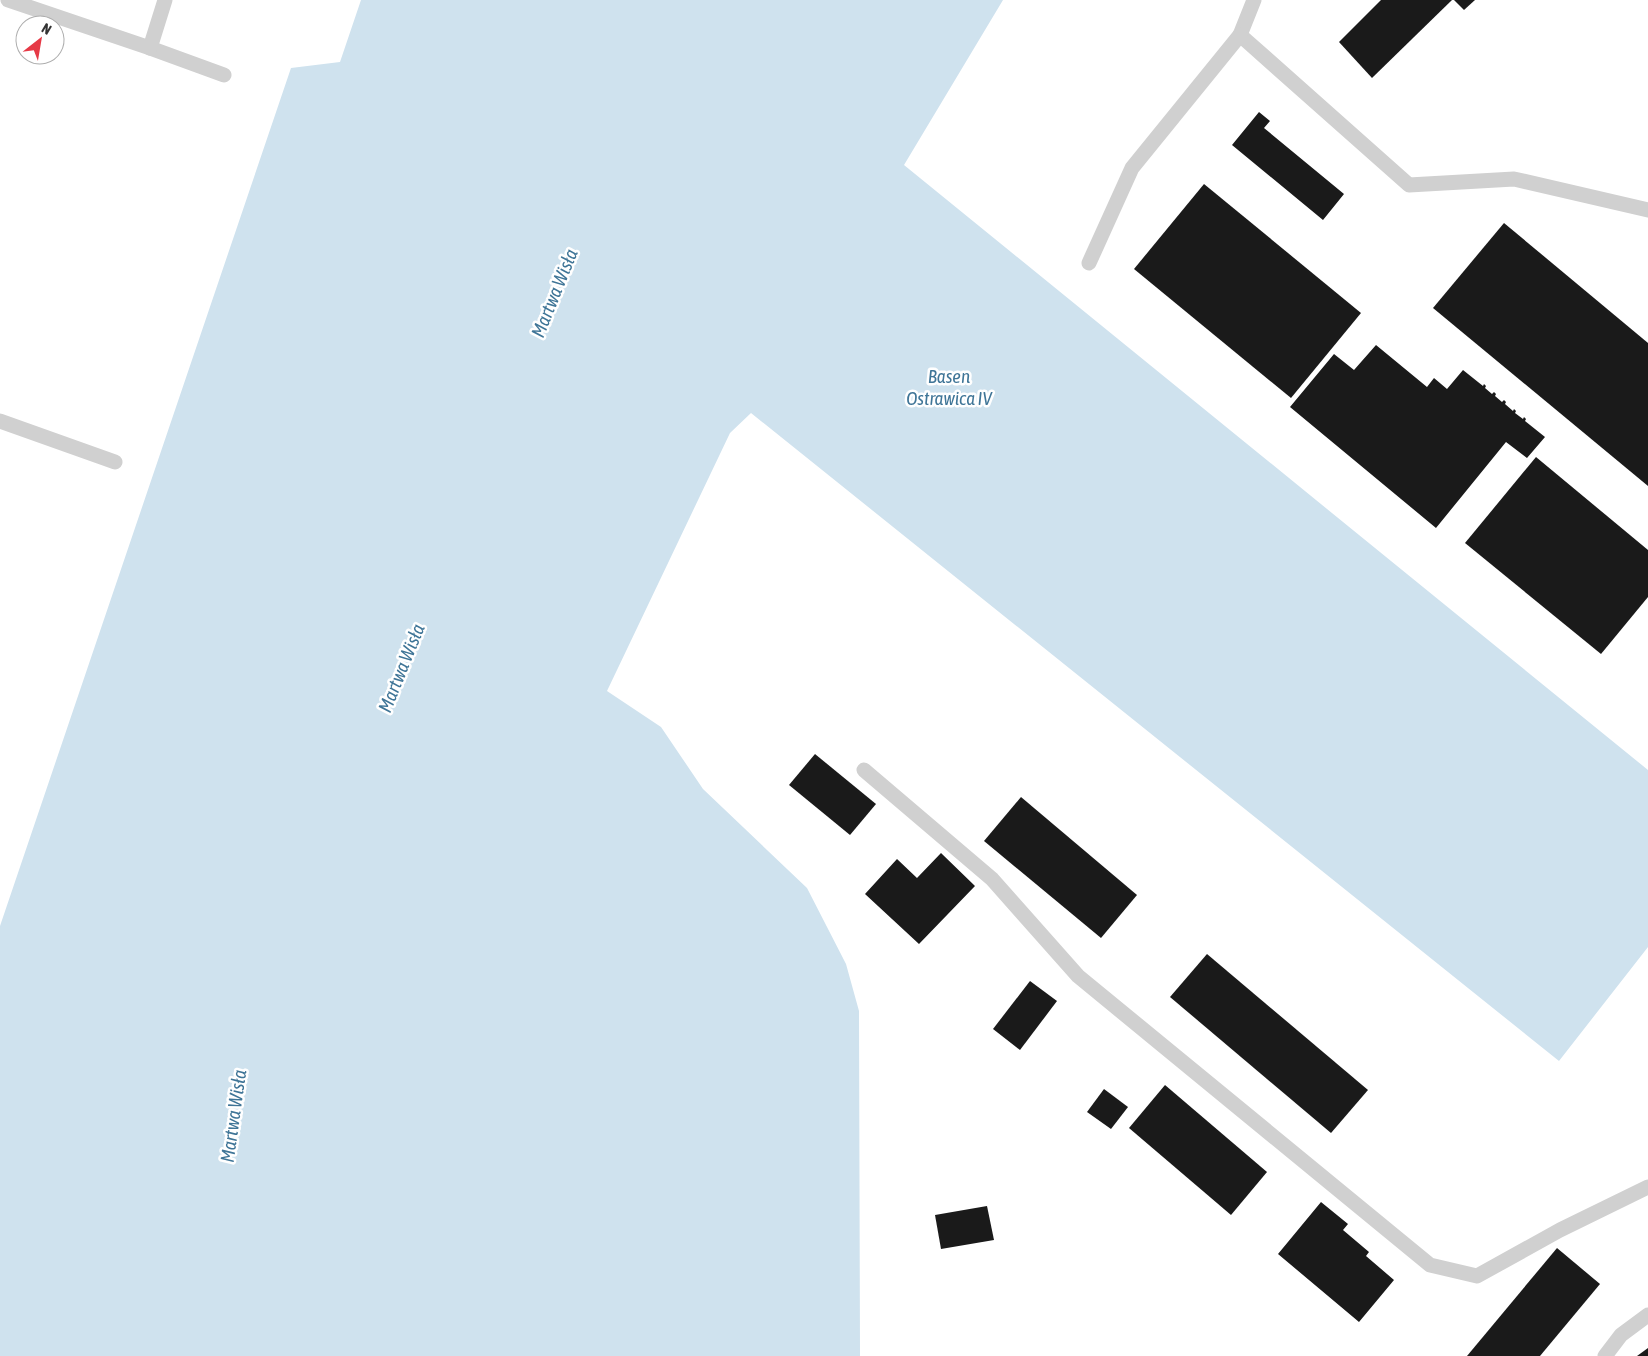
<svg xmlns="http://www.w3.org/2000/svg" width="1648" height="1356" font-family="'Asap Condensed',sans-serif">
<rect width="100%" height="100%" fill="#fff"/>
<path fill="#cfe2ee" d="M361 0H1003L904 165 1648 770V947L1559 1061 751 413 730 433 607 691 661 727 703 789 807 888 846 964 859 1011 860 1356H0V926L291 68 340 62Z"/>
<g fill="#1a1a1a">
<path d="M1381 0H1452L1372 78 1339 42Z"/>
<path d="M1454 0H1475L1464 10Z"/>
<path d="M1259 112 1270 121 1264 128 1344 194 1323 220 1232 145Z"/>
<path d="M1204 184 1361 313 1291 398 1134 269Z"/>
<path d="M1504 223 1648 343V486L1433 308Z"/>
<path d="M1376 345 1427 387 1434 378 1447 389 1463 370 1483 386 1484 384 1486 386 1485 388 1492 394 1494 392 1496 394 1495 396 1502 402 1504 400 1506 402 1505 404 1513 411 1514 409 1516 411 1515 413 1523 419 1524 417 1526 419 1525 421 1545 437 1527 458 1506 442 1436 528 1290 407 1334 354 1354 370Z"/>
<path d="M1536 457 1648 550V597L1601 654 1465 543Z"/>
<path d="M815 754 876 804 850 835 789 785Z"/>
<path d="M1021 797 1137 895 1101 938 984 841Z"/>
<path d="M941 853 975 886 919 944 865 894 897 859 917 878Z"/>
<path d="M1207 954 1368 1090 1331 1133 1170 997Z"/>
<path d="M1030 981 1057 1001 1020 1050 993 1029Z"/>
<path d="M1165 1085 1267 1172 1231 1215 1129 1128Z"/>
<path d="M1104 1089 1128 1107 1111 1129 1087 1112Z"/>
<path d="M1321 1202 1348 1224 1343 1230 1369 1252 1366 1256 1394 1280 1359 1322 1278 1254Z"/>
<path d="M987 1206 994 1240 941 1249 935 1215Z"/>
<path d="M1557 1248 1600 1284 1540 1356H1467Z"/>
<path d="M1648 1348V1356H1637Z"/>
</g>
<g fill="none" stroke-linecap="round" stroke-linejoin="round">
<g stroke="#d0d0d0" stroke-width="15">
<path d="M8 0 150 48 224 75"/>
<path d="M1254 0 1240 35 1409 185 1514 179 1648 210"/>
<path d="M150 48 165 0"/>
<path d="M1089 263 1132 168 1240 35"/>
<path d="M0 421 115 462"/>
<path d="M864 770 992 879 1078 976 1430 1265 1477 1276 1560 1230 1648 1187"/>
<path d="M1605 1356 1621 1335 1648 1315"/>
</g>
</g>
<g text-anchor="middle" stroke-width="5" stroke-linejoin="round" paint-order="stroke">
<g font-size="19" font-style="italic" fill="#3f7597" stroke="#fff">
<text transform="translate(554 293) rotate(-68)" y="7">Martwa Wisła</text>
<text x="949" y="383">Basen<tspan x="949" dy="22">Ostrawica IV</tspan></text>
<text transform="translate(401 668) rotate(-68)" y="7">Martwa Wisła</text>
<text transform="translate(233 1116) rotate(-82)" y="7">Martwa Wisła</text>
</g>
</g>
<g transform="translate(40 40) rotate(31)"><circle r="24" fill="#ffffff" stroke="#adadad"/>
<path d="M0-4L9 19L0 12L-9 19Z" fill="#e63946"/>
<text y="-8" font-size="14" font-weight="bold" text-anchor="middle" fill="#333333">N</text>
</g>
</svg>
